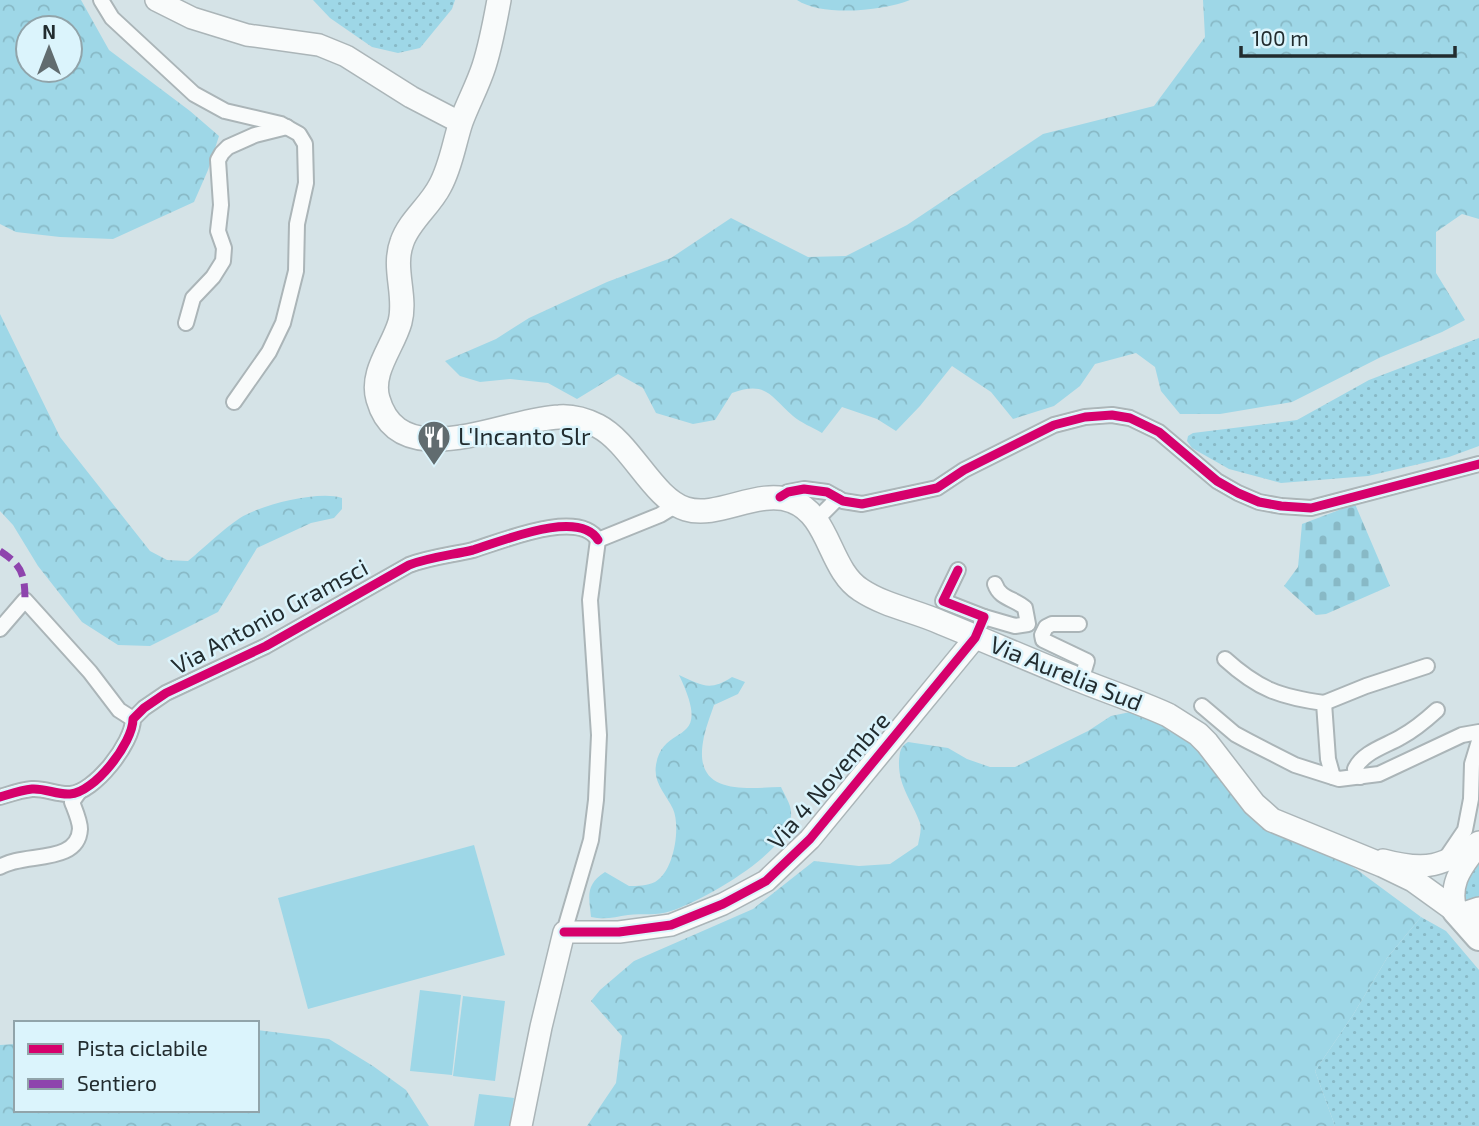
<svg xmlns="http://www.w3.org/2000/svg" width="1479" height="1126" font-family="'Exo 2',sans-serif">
<defs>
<pattern id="grass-dots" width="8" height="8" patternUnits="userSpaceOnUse" patternTransform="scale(1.75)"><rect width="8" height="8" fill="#9ed7e7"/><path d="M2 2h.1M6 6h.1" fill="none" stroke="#88b9c6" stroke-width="1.8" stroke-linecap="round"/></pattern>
<pattern id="forest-crowns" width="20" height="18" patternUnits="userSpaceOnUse" patternTransform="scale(1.75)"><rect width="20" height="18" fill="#9ed7e7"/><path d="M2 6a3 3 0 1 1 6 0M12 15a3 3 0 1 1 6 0" fill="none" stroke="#88b9c6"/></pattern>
<pattern id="cemetery-stones" width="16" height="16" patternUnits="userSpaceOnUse" patternTransform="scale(1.75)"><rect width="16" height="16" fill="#9ed7e7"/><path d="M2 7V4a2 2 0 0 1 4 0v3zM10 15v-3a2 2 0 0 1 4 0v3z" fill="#88b9c6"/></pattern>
</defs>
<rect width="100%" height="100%" fill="#d5e3e7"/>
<g fill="url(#grass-dots)">
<path d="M313 0H455L452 9 420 48 398 53 372 47 330 18Z"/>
<path d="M1479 338V446L1449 457 1368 476 1281 483 1229 469 1192 448 1187 441 1188 436 1193 433 1297 420 1369 380Z"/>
<path d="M1479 856V897L1465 905 1459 886Z"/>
<path d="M1421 917 1446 931 1479 970V1126H1335L1315 1071 1353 1015 1387 958Z"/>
</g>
<g fill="url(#forest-crowns)" fill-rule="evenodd">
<path d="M0 0H81L109 50 190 111 219 136 208 170 194 202 113 239 60 237 16 232 0 224ZM28 28H70V70H28Z"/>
<path d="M797 0H910C883 11 822 17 797 0Z"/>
<path d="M1203 0H1479V219L1462 214 1436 232V273L1465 320 1442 332 1381 357 1292 402 1220 414H1180L1161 391 1155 367 1136 353 1095 364 1080 386 1054 406 1013 419 991 392 952 366 920 406 896 431 877 419 842 407 822 433C812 427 801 423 793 416 769 395 766 381 732 393L715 420 693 424 656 413 643 388 618 374 577 399 548 383 510 379 480 382 460 376 445 361 496 339 529 318 607 282 671 258 731 218 808 257 846 256 907 225 1043 134 1154 106 1205 37Z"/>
<path d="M0 314 60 437 150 551 167 560 188 561C205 547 222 530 240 518 260 505 319 490 342 498V509L334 518 311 523 257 548 218 612 150 646 118 645 82 622 38 566 13 525 0 511Z"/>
<path d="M679 675C702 685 709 692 732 677L745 682 738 694 714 705C710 717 705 729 703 742 694 796 745 788 781 787 784 794 791 804 791 812 795 850 702 901 671 911 657 916 643 913 628 915 615 917 605 920 591 917 589 896 585 885 605 872L629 886C637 886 647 886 655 882 674 872 681 827 673 809 666 794 653 783 656 765 663 720 715 750 679 675Z"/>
<path d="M1135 711 1160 720 1206 753 1248 812 1282 836 1318 847 1356 869 1421 917 1387 958 1353 1015 1315 1071 1335 1126H587L616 1083 622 1036 591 1001 600 990 634 961 753 909 814 861 859 866 890 864 918 845C919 838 922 830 920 823 912 801 898 786 899 761 900 751 900 747 908 742L948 748 967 759 990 767H1015L1088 731 1111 716Z"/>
<path d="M257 1030 329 1039 373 1066 406 1090 429 1126H0V1045L16 1044V1110H257Z"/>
</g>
<path fill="url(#cemetery-stones)" d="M1355 504 1390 586 1326 614 1316 615 1284 586 1298 567 1302 524Z"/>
<g fill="#9ed7e7">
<path d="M474 845 505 955 308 1009 278 898Z"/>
<path d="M420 990 461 995 452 1075 410 1071Z"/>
<path d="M463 996 505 1001 495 1081 453 1076Z"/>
<path d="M479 1094 514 1098 510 1126H474Z"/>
</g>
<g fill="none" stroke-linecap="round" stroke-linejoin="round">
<defs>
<g id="street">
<path d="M101 0 112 18 194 94 225 111 281 124 299 134 305 144 306 183 297 224 296 271 283 323 269 352 234 402"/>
<path d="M186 323 193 298 213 277 223 261 224 248 218 231 221 205 218 160 222 153 228 147 255 135 287 127"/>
<path d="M780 497 788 492 804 489 827 492 843 501 862 504 937 488 964 470 1054 425 1085 417 1112 415 1130 418 1159 432 1217 481 1238 493 1259 502 1281 506 1311 508 1479 464"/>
<path d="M815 521 838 498"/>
<path d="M598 540 660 515 678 504"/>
<path d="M958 570 943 601 984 617 981 623"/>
<path d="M984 617 1015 626 1028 624 1025 608C1014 598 1000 599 995 584"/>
<path d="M1079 624H1052L1046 627 1042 635 1043 640 1087 661 1081 681"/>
<path d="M0 629 25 600 90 672 119 710 133 719"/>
<path d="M1225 659C1258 689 1280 697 1324 703L1328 759 1333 777"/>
<path d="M1324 703 1366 686 1427 666"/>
<path d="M1202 706 1235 734 1248 741 1295 765 1339 779 1379 774 1462 735 1479 732"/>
<path d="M1360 777 1355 769C1363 752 1386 746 1401 737 1414 730 1426 720 1437 710"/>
<path d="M0 797C10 794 21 790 32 789 45 788 57 795 70 794 94 793 133 743 133 719L144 708 166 693 266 646 409 565C430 557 452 555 473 550 500 542 579 508 598 540"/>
<path d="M1446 858 1465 830 1471 799 1472 764 1479 741"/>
<path d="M0 867C23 852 78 865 80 829 80 821 75 810 72 802L79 792"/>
<path d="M564 932 591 840 596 800 599 735 590 600 598 540"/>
</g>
<g id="secondary">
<path d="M156 0 192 18 247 35 319 45 346 56 411 97 461 123"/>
<path d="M1475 850C1459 870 1449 886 1456 911L1464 913 1479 908"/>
<path d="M1383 860C1428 872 1441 866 1479 842"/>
<path d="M521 1126 541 1027 564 932H619L671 925 723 904 766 881 810 839 975 638"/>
</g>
<path id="primary" d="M499 0C495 22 491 44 484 66 478 85 468 103 461 122 454 143 451 166 440 186 430 206 409 221 402 242 392 268 407 296 400 322 393 347 370 372 378 399 400 477 508 418 559 417 572 416 586 420 598 426 631 443 653 499 686 509 718 519 759 488 792 501 830 515 829 570 861 590 885 606 916 611 942 623 984 640 1025 658 1067 675 1100 689 1135 700 1168 715L1198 734 1207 743 1254 804 1272 820 1382 865 1413 880 1456 911"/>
<path id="highway" d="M1456 911 1479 937"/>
</defs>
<use href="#street" stroke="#abb5b8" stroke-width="18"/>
<use href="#secondary" stroke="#abb5b8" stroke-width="24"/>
<use href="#primary" stroke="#abb5b8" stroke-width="26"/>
<use href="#highway" stroke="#abb5b8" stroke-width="30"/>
<use href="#street" stroke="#f9fbfb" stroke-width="14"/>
<use href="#secondary" stroke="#f9fbfb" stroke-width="21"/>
<use href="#primary" stroke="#f9fbfb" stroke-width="23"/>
<use href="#highway" stroke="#f9fbfb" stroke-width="26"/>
<path stroke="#8e44ad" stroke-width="7" stroke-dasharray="14 7" stroke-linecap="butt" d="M0 551C22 565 25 575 25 600"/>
<defs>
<g id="cycleway">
<path d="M780 497 788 492 804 489 827 492 843 501 862 504 937 488 964 470 1054 425 1085 417 1112 415 1130 418 1159 432 1217 481 1238 493 1259 502 1281 506 1311 508 1479 464"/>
<path d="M0 797C10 794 21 790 32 789 45 788 57 795 70 794 94 793 133 743 133 719L144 708 166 693 266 646 409 565C430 557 452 555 473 550 500 542 579 508 598 540"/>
<path d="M564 932H619L671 925 723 904 766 881 810 839 975 638 984 617 943 601 958 570"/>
</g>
</defs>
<use href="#cycleway" stroke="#dbf4fc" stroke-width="13"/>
<use href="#cycleway" stroke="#d6006c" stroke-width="9"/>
</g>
<defs>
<symbol id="restaurant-pin" viewBox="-11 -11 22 30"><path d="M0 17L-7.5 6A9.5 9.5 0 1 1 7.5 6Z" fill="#616c6f" stroke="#dbf4fc"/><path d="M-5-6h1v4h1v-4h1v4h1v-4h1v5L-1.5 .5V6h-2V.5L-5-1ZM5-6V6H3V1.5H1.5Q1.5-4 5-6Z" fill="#fff"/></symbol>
</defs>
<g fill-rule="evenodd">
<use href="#restaurant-pin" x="415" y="418" width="38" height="52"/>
</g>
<g text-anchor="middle" stroke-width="5" stroke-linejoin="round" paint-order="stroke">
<g font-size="24" fill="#222c2f" stroke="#dbf4fc" text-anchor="start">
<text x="458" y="445">L'Incanto Slr</text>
</g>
<g font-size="24" fill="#222c2f" stroke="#dbf4fc">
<text transform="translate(270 617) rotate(-28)" y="8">Via Antonio Gramsci</text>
<text transform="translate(1066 674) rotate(22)" y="8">Via Aurelia Sud</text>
<text transform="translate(829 781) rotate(-49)" y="8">Via 4 Novembre</text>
</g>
</g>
<rect x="14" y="1021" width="245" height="91" fill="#dbf4fc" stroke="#91a4aa" stroke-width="2"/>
<rect x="28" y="1044" width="35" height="10" fill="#d6006c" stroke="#91a4aa" stroke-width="2"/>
<text x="77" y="1056" font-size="21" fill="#222c2f">Pista ciclabile</text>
<rect x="28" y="1079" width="35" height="10" fill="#8e44ad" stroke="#91a4aa" stroke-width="2"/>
<text x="77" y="1091" font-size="21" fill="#222c2f">Sentiero</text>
<g transform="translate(49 49)"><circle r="33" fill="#dbf4fc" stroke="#91a4aa" stroke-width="2"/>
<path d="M0-5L12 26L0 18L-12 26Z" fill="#616c6f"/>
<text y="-10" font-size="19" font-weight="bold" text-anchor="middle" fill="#222c2f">N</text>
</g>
<path d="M1241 46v10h214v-10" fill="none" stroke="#222c2f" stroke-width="3.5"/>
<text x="1252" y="46" font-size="21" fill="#222c2f" stroke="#dbf4fc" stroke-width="5" paint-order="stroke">100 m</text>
</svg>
